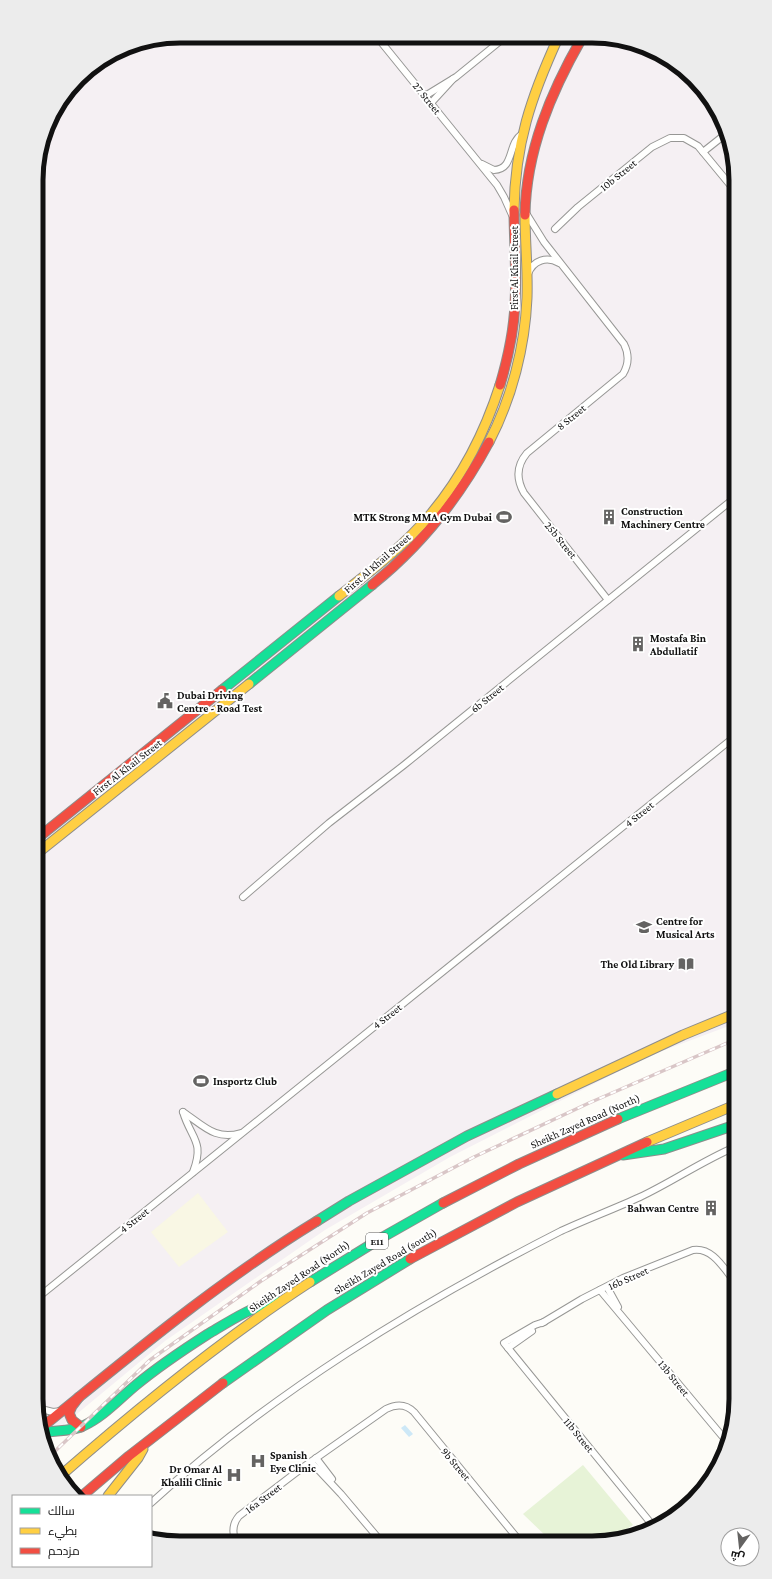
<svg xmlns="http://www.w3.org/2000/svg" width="772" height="1579" font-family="'Crimson Pro',Cairo,serif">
<rect width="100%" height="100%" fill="#fdfcf7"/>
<path fill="#f5f0f3" d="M180 36 620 39 687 72 717 108 731 143 734 1024 649 1056 450 1157 325 1230 165 1341 43 1442 41 1436 37 162 51 116 85 72 125 47Z"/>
<path fill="#f9f7e4" d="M198 1193 228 1232 179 1267 151 1232Z"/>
<path fill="#e7f3d7" d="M583 1465 633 1525 613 1538H548L523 1514Z"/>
<path fill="#cde8f7" d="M405 1425 413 1434 409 1437 401 1428Z"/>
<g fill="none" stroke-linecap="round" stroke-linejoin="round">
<defs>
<g id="street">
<path d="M377 37 497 185 504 197 512 215"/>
<path d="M425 96 456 77 504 38"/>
<path d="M431 103 453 79"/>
<path d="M703 152 727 133"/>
<path d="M482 164 494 170C515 169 507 144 522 134"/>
<path d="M526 213 544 242 624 344C629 354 629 364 623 374L527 453C516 466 516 479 524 493L608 600"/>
<path d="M555 229 578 207 652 147 670 138H684L698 146 731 186"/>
<path d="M528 274C533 260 547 256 559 263"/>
<path d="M243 897 329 823 404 765 732 500"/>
<path d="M183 1112C203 1125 215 1141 241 1133"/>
<path d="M183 1112C191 1139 205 1141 193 1172"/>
<path d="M607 1287 618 1307"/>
<path d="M600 1290 728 1443"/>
<path d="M41 1295 733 738"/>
<path d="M544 1322 535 1325 504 1343 654 1527"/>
<path d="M542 1323 582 1299 623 1278 693 1250C713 1247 724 1269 735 1282"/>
<path d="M508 1348 532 1331"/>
<path d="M41 1409 53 1412 61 1411"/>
<path d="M316 1458 332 1479"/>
<path d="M311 1462 341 1494 379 1539"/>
<path d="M151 1503C273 1392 414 1306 561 1231 587 1219 614 1209 640 1197 672 1182 702 1161 735 1147"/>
<path d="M235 1540C232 1531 233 1523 239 1516L302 1468 386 1409C396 1404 406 1404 414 1412L518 1539"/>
</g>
<g id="fast">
<path d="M249 684 372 585"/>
<path d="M222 690 339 596"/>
<path d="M618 1119 734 1072"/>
<path d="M623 1155 664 1149 735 1125"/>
<path d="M317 1221 349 1201 467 1136 557 1094"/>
<path d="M310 1282 383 1237 443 1203"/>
<path d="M223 1383 327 1310 410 1259"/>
<path d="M41 1433C55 1430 70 1432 83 1426 103 1417 119 1399 136 1385 159 1366 183 1350 208 1334 230 1321 251 1307 276 1301"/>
</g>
<g id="slow">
<path d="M514 210C515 144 531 97 558 38"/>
<path d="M489 442C512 398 525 346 527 298 528 270 525 242 525 215"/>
<path d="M339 596C371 571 404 546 430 515 462 477 485 432 500 385"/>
<path d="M39 852 249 684"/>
<path d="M557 1094 683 1035 734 1014"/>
<path d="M647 1142 735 1105"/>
<path d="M59 1477C139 1407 221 1340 310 1282"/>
<path d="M108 1496 138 1458 143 1449"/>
</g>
<g id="jam">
<path d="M525 215C526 151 551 92 582 38"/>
<path d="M500 385C508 358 514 330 515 303 517 272 514 241 514 210"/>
<path d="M372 585C422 545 459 498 489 442"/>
<path d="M39 837 222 690"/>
<path d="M443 1203 519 1164 618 1119"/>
<path d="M410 1259 517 1202 647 1142"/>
<path d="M79 1397 72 1406 69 1413 72 1420 81 1427"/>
<path d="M41 1428C131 1355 219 1281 317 1221"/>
<path d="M82 1496 129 1456 223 1383"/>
</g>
</defs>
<use href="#street" stroke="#979795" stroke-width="8"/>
<use href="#fast" stroke="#8e8d8b" stroke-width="11"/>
<use href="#slow" stroke="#8e8d8b" stroke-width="11"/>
<use href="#jam" stroke="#8e8d8b" stroke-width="11"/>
<use href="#street" stroke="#fffffe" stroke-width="6"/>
<use href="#fast" stroke="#16e098" stroke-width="9"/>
<use href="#slow" stroke="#ffcf43" stroke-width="9"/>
<use href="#jam" stroke="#f24e42" stroke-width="9"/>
<defs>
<path id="rail" d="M50 1456 150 1360 261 1281 367 1213 474 1157 589 1103 734 1040"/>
</defs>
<use href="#rail" stroke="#d9c6c7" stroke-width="3.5"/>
<use href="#rail" stroke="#fff" stroke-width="2" stroke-dasharray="6" stroke-linecap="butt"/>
</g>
<defs>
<symbol id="stadium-bare" viewBox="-9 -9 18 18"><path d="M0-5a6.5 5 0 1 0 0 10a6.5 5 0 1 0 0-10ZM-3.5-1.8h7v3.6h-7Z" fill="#646362" stroke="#fff" stroke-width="2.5" paint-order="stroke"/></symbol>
<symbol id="building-bare" viewBox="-9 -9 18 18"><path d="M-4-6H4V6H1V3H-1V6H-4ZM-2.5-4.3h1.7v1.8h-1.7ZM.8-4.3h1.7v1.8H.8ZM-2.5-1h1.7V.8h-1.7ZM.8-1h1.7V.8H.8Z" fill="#646362" stroke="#fff" stroke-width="2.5" paint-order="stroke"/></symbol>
<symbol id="civic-bare" viewBox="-9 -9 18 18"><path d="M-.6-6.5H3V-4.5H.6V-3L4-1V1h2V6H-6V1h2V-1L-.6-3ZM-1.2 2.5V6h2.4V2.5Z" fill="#646362" stroke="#fff" stroke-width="2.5" paint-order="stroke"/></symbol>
<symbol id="school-bare" viewBox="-9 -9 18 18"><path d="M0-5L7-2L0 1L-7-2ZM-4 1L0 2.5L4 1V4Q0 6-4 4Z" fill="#646362" stroke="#fff" stroke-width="2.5" paint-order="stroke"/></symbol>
<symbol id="library-bare" viewBox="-9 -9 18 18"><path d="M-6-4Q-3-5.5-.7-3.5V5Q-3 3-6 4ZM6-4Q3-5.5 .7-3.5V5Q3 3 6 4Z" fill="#646362" stroke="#fff" stroke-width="2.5" paint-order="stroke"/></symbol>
<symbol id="hospital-bare" viewBox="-9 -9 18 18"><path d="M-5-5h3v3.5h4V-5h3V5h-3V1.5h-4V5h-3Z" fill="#646362" stroke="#fff" stroke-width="2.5" paint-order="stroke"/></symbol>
</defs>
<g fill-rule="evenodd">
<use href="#stadium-bare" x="493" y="506" width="22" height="22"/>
<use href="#building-bare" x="598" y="506" width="22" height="22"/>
<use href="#building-bare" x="627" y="633" width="22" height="22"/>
<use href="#civic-bare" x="154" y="690" width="22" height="22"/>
<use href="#school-bare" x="633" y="916" width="22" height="22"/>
<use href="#library-bare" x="675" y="953" width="22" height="22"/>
<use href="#stadium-bare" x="190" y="1070" width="22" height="22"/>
<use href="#building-bare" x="700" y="1197" width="22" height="22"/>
<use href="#hospital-bare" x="247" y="1450" width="22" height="22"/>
<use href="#hospital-bare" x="223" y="1464" width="22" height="22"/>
</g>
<g text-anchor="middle" stroke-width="4" stroke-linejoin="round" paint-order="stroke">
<rect fill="#fff" stroke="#585858" stroke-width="1" x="366" y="1233" width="22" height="16" rx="3"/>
<g font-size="10" font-weight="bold" fill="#111">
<text x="377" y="1245">E11</text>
</g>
<g font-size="11" fill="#111" stroke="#fff">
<text transform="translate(427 98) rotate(51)" y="4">27 Street</text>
<text transform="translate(618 175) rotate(-39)" y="4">10b Street</text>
<text transform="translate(514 268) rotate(-90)" y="4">First Al Khail Street</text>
<text transform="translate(571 417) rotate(-39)" y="4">8 Street</text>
<text transform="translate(561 540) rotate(51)" y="4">25b Street</text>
<text transform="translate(377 563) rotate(-41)" y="4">First Al Khail Street</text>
<text transform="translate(487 698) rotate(-39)" y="4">6b Street</text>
<text transform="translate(127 767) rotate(-38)" y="4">First Al Khail Street</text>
<text transform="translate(639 814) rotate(-39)" y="4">4 Street</text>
<text transform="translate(387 1016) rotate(-38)" y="4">4 Street</text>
<text transform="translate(585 1121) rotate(-24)" y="4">Sheikh Zayed Road (North)</text>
<text transform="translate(134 1220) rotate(-38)" y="4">4 Street</text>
<text transform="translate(385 1261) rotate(-31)" y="4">Sheikh Zayed Road (south)</text>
<text transform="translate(299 1276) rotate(-34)" y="4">Sheikh Zayed Road (North)</text>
<text transform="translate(628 1278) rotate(-24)" y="4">16b Street</text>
<text transform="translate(674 1378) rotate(51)" y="4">13b Street</text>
<text transform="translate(579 1435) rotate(51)" y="4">11b Street</text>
<text transform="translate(456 1464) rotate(50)" y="4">9b Street</text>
<text transform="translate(263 1498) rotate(-37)" y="4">16a Street</text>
</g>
<g font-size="11" font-weight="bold" fill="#111" stroke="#fff" text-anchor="start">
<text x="621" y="515">Construction<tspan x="621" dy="13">Machinery Centre</tspan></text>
<text x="492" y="521" text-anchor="end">MTK Strong MMA Gym Dubai</text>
<text x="650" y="642">Mostafa Bin<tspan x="650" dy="13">Abdullatif</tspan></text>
<text x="177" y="699">Dubai Driving<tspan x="177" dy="13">Centre - Road Test</tspan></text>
<text x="656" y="925">Centre for<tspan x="656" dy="13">Musical Arts</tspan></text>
<text x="674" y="968" text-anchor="end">The Old Library</text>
<text x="213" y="1085">Insportz Club</text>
<text x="699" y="1212" text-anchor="end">Bahwan Centre</text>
<text x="270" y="1459">Spanish<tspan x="270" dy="13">Eye Clinic</tspan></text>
<text x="222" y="1473" text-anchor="end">Dr Omar Al<tspan x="222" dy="13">Khalili Clinic</tspan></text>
</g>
</g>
<path d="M0 0H772V1579H0ZM180 43H592A137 137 0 0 1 729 180V1399A137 137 0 0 1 592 1536H180A137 137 0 0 1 43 1399V180A137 137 0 0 1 180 43Z" fill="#ececec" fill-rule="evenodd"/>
<path fill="none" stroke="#111" stroke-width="5" d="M180 43H592A137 137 0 0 1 729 180V1399A137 137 0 0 1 592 1536H180A137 137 0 0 1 43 1399V180A137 137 0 0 1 180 43Z"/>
<rect x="12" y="1495" width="140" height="72" fill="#ffffff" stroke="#a0a0a0"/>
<rect x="20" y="1508" width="20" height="6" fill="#16e098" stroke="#a0a0a0"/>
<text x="48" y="1515" font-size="12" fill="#111111">سالك</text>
<rect x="20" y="1528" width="20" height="6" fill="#ffcf43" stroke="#a0a0a0"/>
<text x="48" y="1535" font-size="12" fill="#111111">بطيء</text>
<rect x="20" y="1548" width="20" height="6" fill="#f24e42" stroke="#a0a0a0"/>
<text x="48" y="1555" font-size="12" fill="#111111">مزدحم</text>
<g transform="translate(740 1547) rotate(195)"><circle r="19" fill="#ffffff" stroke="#a0a0a0"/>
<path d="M0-3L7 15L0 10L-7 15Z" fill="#646362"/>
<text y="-6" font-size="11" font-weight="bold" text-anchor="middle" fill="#111111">ش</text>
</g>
</svg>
